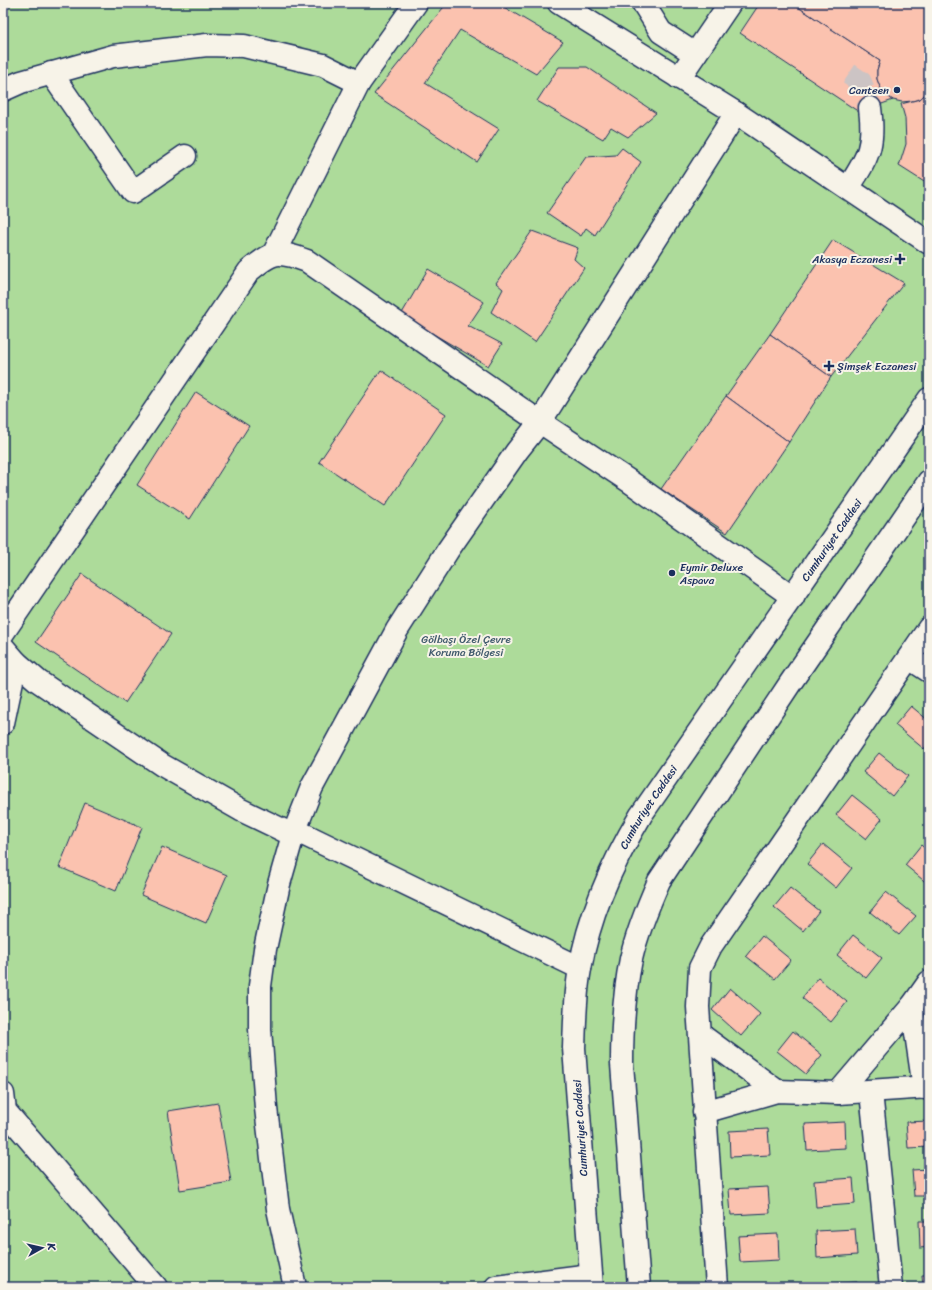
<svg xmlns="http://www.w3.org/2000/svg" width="932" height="1290" font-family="Sriracha,sans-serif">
<rect width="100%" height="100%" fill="#f8e9dd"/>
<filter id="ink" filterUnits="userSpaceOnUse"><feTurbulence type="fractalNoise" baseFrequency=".025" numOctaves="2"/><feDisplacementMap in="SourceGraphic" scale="8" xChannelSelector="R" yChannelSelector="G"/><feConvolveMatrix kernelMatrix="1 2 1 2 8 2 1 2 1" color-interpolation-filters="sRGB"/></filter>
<g filter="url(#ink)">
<rect fill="#addb9a" stroke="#64857c" x="3" y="3" width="926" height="1284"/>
<g fill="#fbc2af" stroke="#1b2f5e">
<path d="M447 3H497L563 42 536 74 460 30 425 83 499 129 477 162 374 94Z"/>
<path d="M760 3H792L880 61 877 70V79L880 87 886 95 893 100 859 112 740 33Z"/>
<path d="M792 3H929V39L926 38 925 53 929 58V89L927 92 920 99 912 101 902 102 893 100 886 95 880 87 877 79V70L880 61Z"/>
<path d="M559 67H587L656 113 628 137 611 127 603 139 537 101Z"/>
<path d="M929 91V185L899 166 906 144 905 118 901 104 920 99Z"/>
<path d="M622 148 641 162 595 235 586 228 581 236 547 213 586 157 616 155Z"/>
<path d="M532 231 578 248 574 259 584 268 535 342 491 312 503 289 496 283Z"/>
<path d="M833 240 904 283 831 377 770 334Z"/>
<path d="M428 269 484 302 468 326 502 344 488 366 401 315Z"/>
<path d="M770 334 831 377 789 442 726 396Z"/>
<path d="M381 370 446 414 385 506 319 462Z"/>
<path d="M196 392 249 426 190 519 137 485Z"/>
<path d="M726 396 789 442 727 533 661 489Z"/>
<path d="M82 574 171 634 125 703 36 642Z"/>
<path d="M911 706 929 721V742L924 749 895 725Z"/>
<path d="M879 753 908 776 892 796 863 772Z"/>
<path d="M852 795 882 819 866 839 836 815Z"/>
<path d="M85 803 142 827 116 891 59 867Z"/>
<path d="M823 844 852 868 836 888 807 864Z"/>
<path d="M921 845 929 852V885L905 865Z"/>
<path d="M162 847 227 875 206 923 141 895Z"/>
<path d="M790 888 819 911 803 931 774 907Z"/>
<path d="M886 892 916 916 899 935 870 912Z"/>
<path d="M853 935 882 958 866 978 837 955Z"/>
<path d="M762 936 791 960 775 979 746 956Z"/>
<path d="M818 978 847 1002 831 1022 802 998Z"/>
<path d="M730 988 760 1014 741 1036 712 1010Z"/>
<path d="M923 1016 929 1017V1050Z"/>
<path d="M793 1031 822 1055 806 1074 777 1051Z"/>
<path d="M218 1103 231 1182 180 1190 168 1111Z"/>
<path d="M929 1121V1147L908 1148 906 1122Z"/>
<path d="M845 1122 846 1148 807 1150 805 1124Z"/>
<path d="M768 1129 770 1155 730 1157 729 1131Z"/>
<path d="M929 1169V1196H914L912 1170Z"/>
<path d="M853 1178 855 1204 816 1207 814 1181Z"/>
<path d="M768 1187 770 1213 731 1215 729 1189Z"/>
<path d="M919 1221H929V1247L920 1248Z"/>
<path d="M855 1229 857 1255 817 1258 816 1231Z"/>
<path d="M778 1234 779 1260 740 1262 738 1236Z"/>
<path d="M922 1275H929V1287H923Z"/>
<path d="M857 1282V1287H818L817 1284Z"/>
</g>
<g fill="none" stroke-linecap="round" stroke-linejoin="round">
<path stroke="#ccc4c4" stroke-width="22" stroke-dasharray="22 11" stroke-linecap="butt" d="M849 74 861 82 870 108"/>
<defs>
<g id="minor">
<path d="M559 3 736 113 929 243"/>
<path d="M643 3 661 32 695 54"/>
<path d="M51 73 133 192 185 156"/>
<path d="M679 78 730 3"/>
<path d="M3 90 21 82 113 56 207 45 244 46 323 65 359 83"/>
<path d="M848 188C868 157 875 147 870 108"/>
<path d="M274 253 359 83 416 3"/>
<path d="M3 633 249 271C273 251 277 250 307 261L540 422 629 481 793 597"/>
<path d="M3 647 16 662 38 681 162 765 241 810 293 835"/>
<path d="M909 658 929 671"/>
<path d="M3 723 16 662"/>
<path d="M295 830 580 968"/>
<path d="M912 1006 924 1088"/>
<path d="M701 1035 777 1091"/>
<path d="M871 1092 891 1287"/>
<path d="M838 1093 912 1006 929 982"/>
<path d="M3 1094 5 1111 156 1287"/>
<path d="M704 1112 777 1091 838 1093 929 1087"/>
<path d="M295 1287 278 1209 266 1108 260 1029V986L265 949 279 884 293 835 312 787 397 630 448 550 517 451 540 422 736 113"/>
<path d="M496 1287 591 1275"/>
<path d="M717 1287 698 1007 700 968 711 946 929 628"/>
</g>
<g id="major">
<path id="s1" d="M592 1287 574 1048C575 1022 575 995 580 969 589 915 613 862 641 815L929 399"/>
<path d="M639 1287 622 1064C622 1029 624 994 631 959 637 933 648 906 659 881L791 682 929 481"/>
</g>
</defs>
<use href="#minor" stroke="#1b2f5e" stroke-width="25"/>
<use href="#major" stroke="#1b2f5e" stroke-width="25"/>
<use href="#minor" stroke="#f7f3e8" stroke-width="22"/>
<use href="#major" stroke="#f7f3e8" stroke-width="22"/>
</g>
</g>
<g fill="#1b2f5e" stroke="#f7f3e8" stroke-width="1.5">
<circle cx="897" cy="90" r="4"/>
<path d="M898 253h4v4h4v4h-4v4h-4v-4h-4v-4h4z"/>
<path d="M827 360h4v4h4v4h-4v4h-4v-4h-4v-4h4z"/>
<circle cx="672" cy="573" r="4"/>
</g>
<g text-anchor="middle" stroke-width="4" stroke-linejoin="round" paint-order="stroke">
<g font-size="11" fill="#1b2f5e" stroke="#f7f3e8" text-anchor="end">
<text x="889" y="94">Canteen</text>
<text x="892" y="263">Akasya Eczanesi</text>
<text x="837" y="370" text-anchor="start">Şimşek Eczanesi</text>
<text x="680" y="571" text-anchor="start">Eymir Deluxe<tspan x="680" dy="13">Aspava</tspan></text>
</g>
<g font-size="11" fill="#1b2f5e" stroke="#f7f3e8">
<text dy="4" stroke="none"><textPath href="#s1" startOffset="820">Cumhuriyet Caddesi</textPath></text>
<text dy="4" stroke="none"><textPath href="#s1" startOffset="496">Cumhuriyet Caddesi</textPath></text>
<text transform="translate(580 1128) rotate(-94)" y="4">Cumhuriyet Caddesi</text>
</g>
<g font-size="11" fill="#405a6d" stroke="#f7f3e8">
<text x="466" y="643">Gölbaşı Özel Çevre<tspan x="466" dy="13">Koruma Bölgesi</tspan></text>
</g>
</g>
<rect width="932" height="1290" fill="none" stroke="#f7f3e8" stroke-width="16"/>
<rect x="8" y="8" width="916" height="1274" fill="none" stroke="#1b2f5e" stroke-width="1.5" filter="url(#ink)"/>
<g transform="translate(42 1248) rotate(82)" stroke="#f7f3e8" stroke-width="3" paint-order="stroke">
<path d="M0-3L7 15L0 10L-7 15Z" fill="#1b2f5e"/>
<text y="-6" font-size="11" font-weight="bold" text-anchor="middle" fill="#1b2f5e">K</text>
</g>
</svg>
